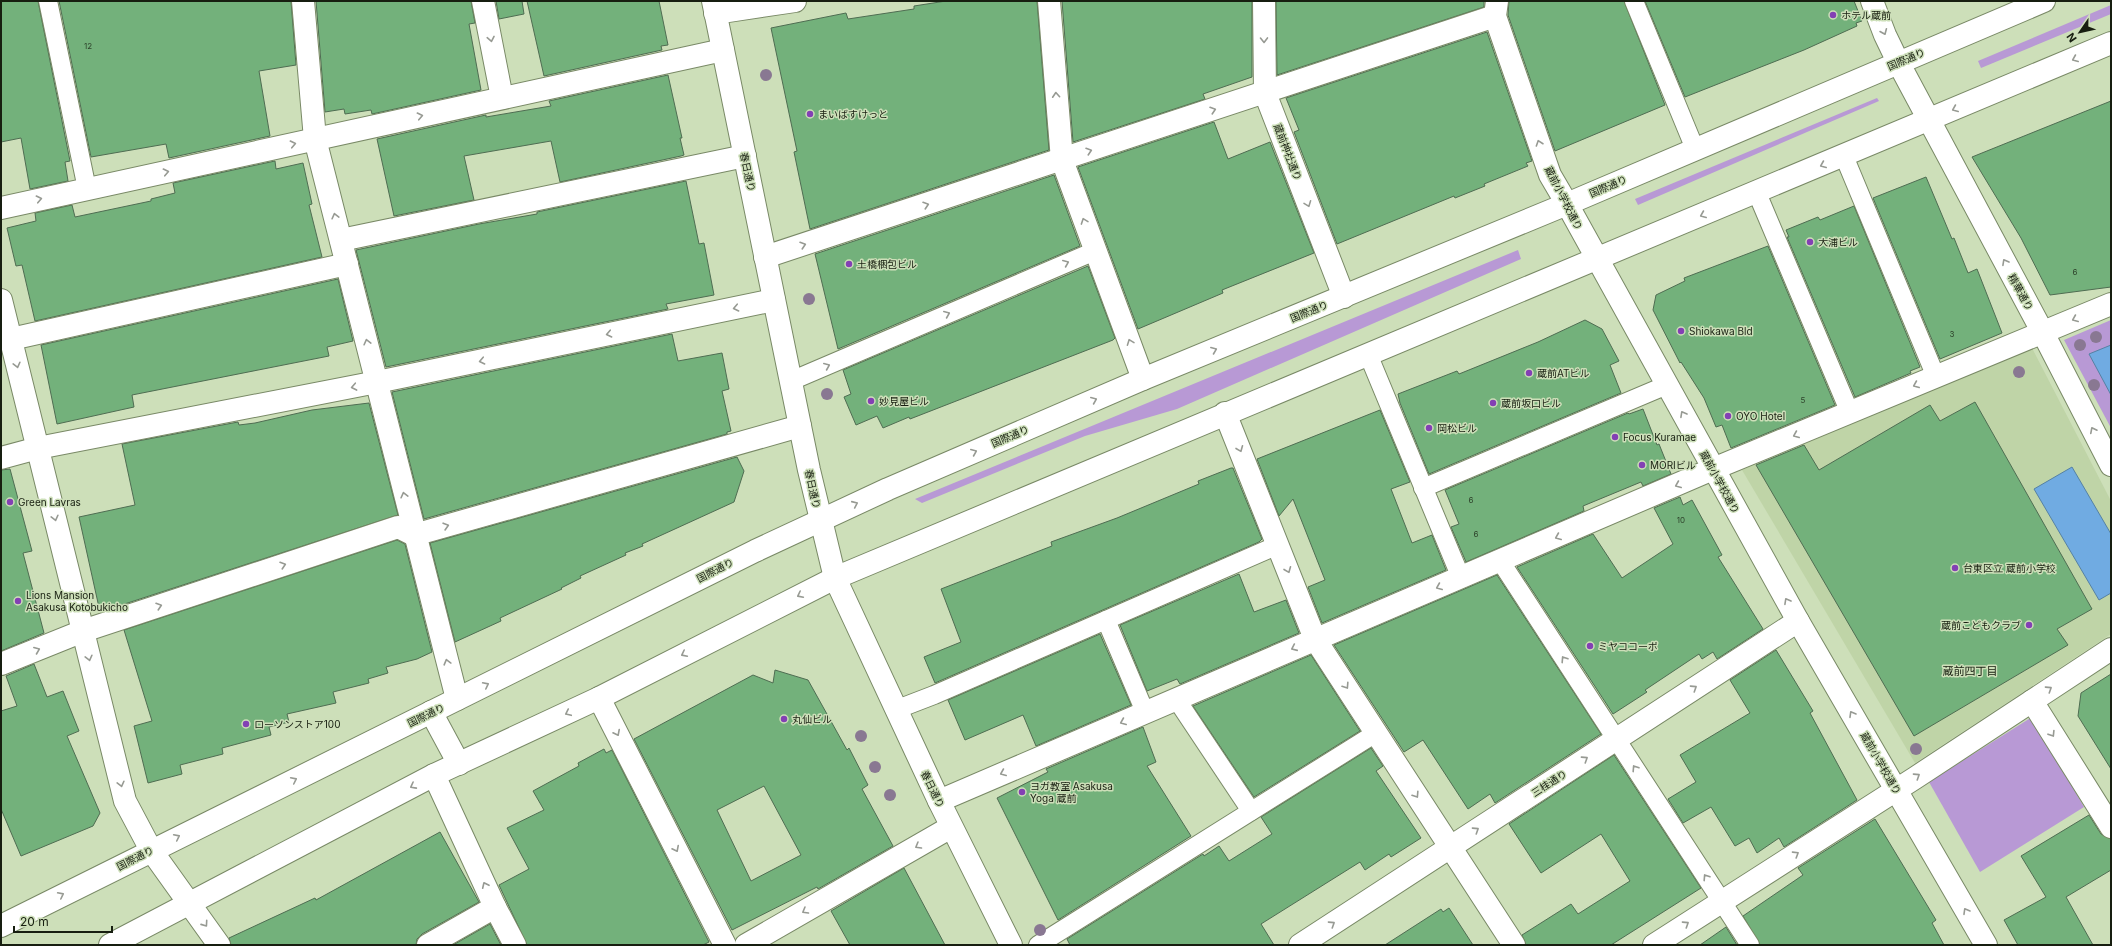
<svg xmlns="http://www.w3.org/2000/svg" width="2112" height="946" font-family="Inter,'Noto Sans JP',sans-serif">
<rect width="100%" height="100%" fill="#cddfb9"/>
<path fill="#bfd4a7" d="M2032 348 2111 501V634L1915 763 1742 470Z"/>
<g fill="#b899d5">
<path d="M2111 5V14L1981 68 1978 61Z"/>
<path d="M1877 98 1879 101 1638 205 1635 199Z"/>
<path d="M1518 250 1521 259 1177 409 1085 436 922 503 915 499Z"/>
<path d="M2111 320V428L2064 340Z"/>
<path d="M2032 717 2084 807 1980 872 1929 782Z"/>
</g>
<g fill="#70abe2" stroke="#5581a3">
<path d="M2111 345V395L2089 354Z"/>
<path d="M2072 467 2111 534V593L2099 600 2034 489Z"/>
</g>
<g fill="#73b17b" stroke="#4f6d52" fill-rule="evenodd">
<path d="M1 1H38L70 161 65 162 68 181 30 189 21 138 1 142Z"/>
<path d="M59 1H291L296 65 259 71 270 136 169 158 166 144 91 157Z"/>
<path d="M316 1H471L475 23 469 24 481 90 372 114 371 110 345 114 344 109 325 112Z"/>
<path d="M496 1H522L524 14 499 19Z"/>
<path d="M527 1H659L668 45 661 46 662 50 544 76Z"/>
<path d="M946 1H1037L1049 150 810 229 794 152 797 151 771 28 846 13 848 19 914 9V6Z"/>
<path d="M1062 1H1252V77L1203 94 1205 99 1073 142Z"/>
<path d="M1276 1H1484V7L1277 75Z"/>
<path d="M1509 1H1624L1665 105 1555 151 1508 15Z"/>
<path d="M1645 1H1854L1862 21 1856 23 1857 26 1804 50 1685 97Z"/>
<path d="M1487 32 1532 161 1526 163 1528 166 1484 184 1485 186 1455 198 1454 196 1337 244 1294 132 1299 130 1286 98Z"/>
<path d="M668 75 682 138H680L684 155 681 156 560 182 551 141 464 156 474 200 394 216 377 139 486 115V117L551 106 549 101Z"/>
<path d="M2111 101V287L2050 295 2021 238 1972 157Z"/>
<path d="M1214 122 1228 159 1270 142 1314 253 1222 290 1223 293 1138 329 1078 167Z"/>
<path d="M275 161 276 169 303 163 312 204 309 205 322 257 35 321 22 265 16 266 7 228 36 221 35 213 72 205 75 217 151 201V199L175 193 173 183Z"/>
<path d="M1054 175 1080 246 838 349 815 254Z"/>
<path d="M1926 177 1952 239 1954 238 1968 273 1977 269 2002 333 1940 359 1873 198Z"/>
<path d="M686 181 699 244 704 243 714 295 666 304 668 309 386 367 356 250 479 224 537 214V212Z"/>
<path d="M1854 206 1920 367 1910 371 1911 373 1855 397 1787 237H1789L1786 230 1818 217 1820 220Z"/>
<path d="M1768 246 1835 405 1731 448 1722 425 1716 427 1704 398 1681 362 1680 363 1653 310 1656 295 1685 281 1684 278Z"/>
<path d="M1088 266 1115 338 1113 340 910 419 909 417 883 428 877 416 856 425 844 397 851 394 843 370Z"/>
<path d="M338 279 353 341 327 347 329 356 132 395 134 407 57 424 41 345Z"/>
<path d="M1585 320 1602 329 1619 361 1610 365 1621 393 1429 474 1400 403 1398 394 1457 371 1459 374 1538 342Z"/>
<path d="M672 334 678 361 722 353 729 389 722 391 731 431 727 432V434L424 519 392 392Z"/>
<path d="M1975 402 2092 609 2057 629 2068 645 1914 736 1756 465 1804 445 1819 470 1930 405 1940 421Z"/>
<path d="M369 403 398 515 100 612 79 517 135 505 122 444 238 422 239 425 255 423 312 410Z"/>
<path d="M1643 409 1657 445 1659 444 1671 474 1643 486 1641 482 1583 506 1584 511 1466 562 1451 527 1459 524 1445 490 1628 413 1629 414Z"/>
<path d="M1380 410 1410 482 1391 489 1412 543 1432 535 1446 570 1322 623 1308 587 1325 580 1293 499 1279 516 1257 459Z"/>
<path d="M737 457 744 471 734 502 642 544 643 546 625 553 626 555 580 576 581 578 561 588 562 589 500 618 501 621 455 642 430 543Z"/>
<path d="M1231 468H1233L1262 539 1259 542 935 683 924 657 961 642 941 589 1052 546 1051 542 1117 518 1199 484 1198 481Z"/>
<path d="M10 469 32 551 23 553 44 633 1 651V470Z"/>
<path d="M1680 497 1683 505 1692 500 1722 555 1718 557 1763 629 1717 659 1713 652 1702 659 1699 654 1645 690 1647 692 1613 714 1517 567 1593 534 1622 578 1673 544 1654 508Z"/>
<path d="M397 540 405 544 432 652 417 659 386 667 388 673 368 679 369 683 333 692 336 703 287 714 289 722 269 727 271 735 222 748 223 754 180 765 182 774 148 783 134 726 152 721 124 630Z"/>
<path d="M1239 574 1254 612 1286 600 1299 633 1180 684 1177 679 1147 691 1120 625Z"/>
<path d="M1497 575 1601 734 1495 803 1490 794 1468 809 1423 740 1404 752 1334 645Z"/>
<path d="M1100 634 1131 705 1036 746 1023 715 965 740 948 700Z"/>
<path d="M1776 650 1813 711 1810 713 1857 800 1784 847 1779 838 1757 853 1749 838 1735 846 1711 807 1683 823 1668 799 1696 782 1680 755 1750 713 1730 680Z"/>
<path d="M1311 655 1360 731 1254 797 1193 706Z"/>
<path d="M34 664 47 697 63 691 79 731 67 736 100 813 93 826 21 856 1 809V711L17 706 6 676Z"/>
<path d="M775 670 808 680 847 750 849 748 868 785 862 789 893 846 818 889 817 887 732 930 634 739 753 675 773 683ZM764 786 801 855 751 881 717 810Z"/>
<path d="M2111 674V769L2078 716 2081 693Z"/>
<path d="M1143 727 1156 762 1147 766 1191 836 1058 920 997 798 1048 772 1046 769Z"/>
<path d="M1371 748 1383 766 1376 771 1421 838 1391 857 1389 854 1365 870 1360 862 1261 924 1274 945H1070L1067 939 1203 854 1204 856 1219 846 1229 861 1272 834 1261 817Z"/>
<path d="M604 749 606 753 612 750 709 942 703 945H527L499 885 529 869 507 828 544 810 533 791 579 766 578 763Z"/>
<path d="M1614 755 1701 888 1611 945H1526L1522 935 1571 904 1578 914 1630 881 1601 834 1541 873 1509 824Z"/>
<path d="M2089 815 2101 834 2111 839V870L2066 897 2093 945H2018L2004 920 2046 897 2021 856Z"/>
<path d="M1875 819 1936 920 1932 923 1944 945H1760L1743 916 1803 875 1798 868Z"/>
<path d="M440 832 479 902 422 934 417 939 416 945H231L229 938 315 898 316 900Z"/>
<path d="M904 868 945 945H850L831 911Z"/>
<path d="M1449 908 1473 945H1385L1441 909 1443 912Z"/>
<path d="M490 924 501 945H453Z"/>
<path d="M1726 927 1737 945H1700Z"/>
</g>
<g fill="none" stroke-linecap="round" stroke-linejoin="round">
<defs>
<g id="lane">
<path d="M48 1 87 189"/>
<path d="M1634 1 1695 149"/>
<path d="M1844 156 1936 377"/>
<path d="M1757 193 1850 413"/>
<path d="M1368 354 1461 578"/>
<path d="M791 381 1095 251"/>
<path d="M1423 488 1667 385"/>
<path d="M1501 562 1750 945"/>
<path d="M1106 620 1145 712"/>
<path d="M1177 700 1251 811"/>
<path d="M895 710 934 695 1278 545"/>
<path d="M1038 945 1376 733"/>
</g>
<g id="street">
<path d="M303 1 315 139 457 699"/>
<path d="M483 1 502 98"/>
<path d="M1049 1 1062 160 1143 379"/>
<path d="M1264 1 1265 93 1344 297"/>
<path d="M1497 1 1495 16 1550 175 1567 204"/>
<path d="M1872 1 1885 35 1898 62 2043 333 2111 465"/>
<path d="M715 13 795 1"/>
<path d="M1 208 723 50"/>
<path d="M341 240 745 156"/>
<path d="M765 257 1495 16"/>
<path d="M1 300 125 801 151 850 219 945"/>
<path d="M11 339 347 264"/>
<path d="M1225 413 1315 639 1514 945"/>
<path d="M1 458 38 448 377 382 774 300"/>
<path d="M1 664 83 631 398 527 414 535 800 426"/>
<path d="M599 698 725 945"/>
<path d="M2032 701 2111 827"/>
<path d="M431 712 459 764"/>
<path d="M434 775 495 907 515 945"/>
<path d="M939 801 1713 469 2111 304"/>
<path d="M428 945 495 907"/>
<path d="M746 945 951 827"/>
<path d="M1300 945 1798 621"/>
<path d="M1654 945 1915 778 2111 649"/>
</g>
<g id="secondary">
<path d="M713 1 809 470 835 578 939 801 1011 945"/>
<path d="M1567 204 1798 621 1986 945"/>
<path d="M1 926 755 551 888 489 1143 379 1567 204 2044 1"/>
<path d="M110 945 434 775 599 698 835 578 2111 43"/>
</g>
</defs>
<use href="#lane" stroke="#798966" stroke-width="20"/>
<use href="#street" stroke="#798966" stroke-width="24"/>
<use href="#secondary" stroke="#798966" stroke-width="24"/>
<use href="#lane" stroke="#fff" stroke-width="18"/>
<use href="#street" stroke="#fff" stroke-width="22"/>
<use href="#secondary" stroke="#fff" stroke-width="22"/>
</g>
<g fill="#897892">
<circle cx="766" cy="75" r="6"/>
<circle cx="809" cy="299" r="6"/>
<circle cx="2096" cy="337" r="6"/>
<circle cx="2080" cy="345" r="6"/>
<circle cx="2019" cy="372" r="6"/>
<circle cx="2094" cy="385" r="6"/>
<circle cx="827" cy="394" r="6"/>
<circle cx="861" cy="736" r="6"/>
<circle cx="1916" cy="749" r="6"/>
<circle cx="875" cy="767" r="6"/>
<circle cx="890" cy="795" r="6"/>
<circle cx="1040" cy="930" r="6"/>
</g>
<defs><path id="oneway-chevron" d="M-2-3.5L2.5 0L-2 3.5" fill="none" stroke-width="1.6" stroke-linecap="round" stroke-linejoin="round"/></defs>
<g stroke="#979a93">
<use href="#oneway-chevron" transform="translate(1884 32) rotate(67)"/>
<use href="#oneway-chevron" transform="translate(491 39) rotate(79)"/>
<use href="#oneway-chevron" transform="translate(1264 40) rotate(89)"/>
<use href="#oneway-chevron" transform="translate(2075 59) rotate(157)"/>
<use href="#oneway-chevron" transform="translate(1056 95) rotate(-94)"/>
<use href="#oneway-chevron" transform="translate(1955 109) rotate(157)"/>
<use href="#oneway-chevron" transform="translate(1213 110) rotate(-18)"/>
<use href="#oneway-chevron" transform="translate(420 116) rotate(-12)"/>
<use href="#oneway-chevron" transform="translate(1539 143) rotate(-109)"/>
<use href="#oneway-chevron" transform="translate(293 144) rotate(-12)"/>
<use href="#oneway-chevron" transform="translate(1089 151) rotate(-18)"/>
<use href="#oneway-chevron" transform="translate(1823 165) rotate(157)"/>
<use href="#oneway-chevron" transform="translate(166 172) rotate(-12)"/>
<use href="#oneway-chevron" transform="translate(39 199) rotate(-12)"/>
<use href="#oneway-chevron" transform="translate(1308 204) rotate(69)"/>
<use href="#oneway-chevron" transform="translate(926 205) rotate(-18)"/>
<use href="#oneway-chevron" transform="translate(1703 215) rotate(157)"/>
<use href="#oneway-chevron" transform="translate(335 216) rotate(-104)"/>
<use href="#oneway-chevron" transform="translate(1084 221) rotate(-110)"/>
<use href="#oneway-chevron" transform="translate(803 245) rotate(-18)"/>
<use href="#oneway-chevron" transform="translate(2005 262) rotate(-119)"/>
<use href="#oneway-chevron" transform="translate(1066 263) rotate(-23)"/>
<use href="#oneway-chevron" transform="translate(736 308) rotate(168)"/>
<use href="#oneway-chevron" transform="translate(947 314) rotate(-23)"/>
<use href="#oneway-chevron" transform="translate(2075 319) rotate(157)"/>
<use href="#oneway-chevron" transform="translate(609 334) rotate(168)"/>
<use href="#oneway-chevron" transform="translate(367 342) rotate(-104)"/>
<use href="#oneway-chevron" transform="translate(1130 342) rotate(-111)"/>
<use href="#oneway-chevron" transform="translate(1214 350) rotate(-22)"/>
<use href="#oneway-chevron" transform="translate(482 361) rotate(168)"/>
<use href="#oneway-chevron" transform="translate(17 365) rotate(76)"/>
<use href="#oneway-chevron" transform="translate(827 366) rotate(-23)"/>
<use href="#oneway-chevron" transform="translate(1916 385) rotate(157)"/>
<use href="#oneway-chevron" transform="translate(354 387) rotate(169)"/>
<use href="#oneway-chevron" transform="translate(1094 400) rotate(-23)"/>
<use href="#oneway-chevron" transform="translate(1683 414) rotate(-119)"/>
<use href="#oneway-chevron" transform="translate(2093 430) rotate(-117)"/>
<use href="#oneway-chevron" transform="translate(1796 435) rotate(157)"/>
<use href="#oneway-chevron" transform="translate(1240 449) rotate(68)"/>
<use href="#oneway-chevron" transform="translate(974 452) rotate(-23)"/>
<use href="#oneway-chevron" transform="translate(1678 485) rotate(157)"/>
<use href="#oneway-chevron" transform="translate(404 495) rotate(-104)"/>
<use href="#oneway-chevron" transform="translate(855 504) rotate(-24)"/>
<use href="#oneway-chevron" transform="translate(55 518) rotate(76)"/>
<use href="#oneway-chevron" transform="translate(446 526) rotate(-16)"/>
<use href="#oneway-chevron" transform="translate(1558 537) rotate(157)"/>
<use href="#oneway-chevron" transform="translate(283 565) rotate(-18)"/>
<use href="#oneway-chevron" transform="translate(1288 570) rotate(68)"/>
<use href="#oneway-chevron" transform="translate(1439 587) rotate(157)"/>
<use href="#oneway-chevron" transform="translate(800 595) rotate(153)"/>
<use href="#oneway-chevron" transform="translate(1787 601) rotate(-119)"/>
<use href="#oneway-chevron" transform="translate(159 606) rotate(-18)"/>
<use href="#oneway-chevron" transform="translate(1294 648) rotate(156)"/>
<use href="#oneway-chevron" transform="translate(37 650) rotate(-22)"/>
<use href="#oneway-chevron" transform="translate(684 654) rotate(153)"/>
<use href="#oneway-chevron" transform="translate(89 658) rotate(76)"/>
<use href="#oneway-chevron" transform="translate(1564 659) rotate(-123)"/>
<use href="#oneway-chevron" transform="translate(447 662) rotate(-105)"/>
<use href="#oneway-chevron" transform="translate(486 685) rotate(-27)"/>
<use href="#oneway-chevron" transform="translate(1346 686) rotate(57)"/>
<use href="#oneway-chevron" transform="translate(1694 688) rotate(-33)"/>
<use href="#oneway-chevron" transform="translate(2049 689) rotate(-33)"/>
<use href="#oneway-chevron" transform="translate(568 713) rotate(155)"/>
<use href="#oneway-chevron" transform="translate(1852 714) rotate(-120)"/>
<use href="#oneway-chevron" transform="translate(1123 722) rotate(157)"/>
<use href="#oneway-chevron" transform="translate(617 733) rotate(63)"/>
<use href="#oneway-chevron" transform="translate(2052 734) rotate(58)"/>
<use href="#oneway-chevron" transform="translate(1585 759) rotate(-33)"/>
<use href="#oneway-chevron" transform="translate(1635 768) rotate(-123)"/>
<use href="#oneway-chevron" transform="translate(1003 773) rotate(157)"/>
<use href="#oneway-chevron" transform="translate(1917 776) rotate(-33)"/>
<use href="#oneway-chevron" transform="translate(294 780) rotate(-26)"/>
<use href="#oneway-chevron" transform="translate(121 784) rotate(76)"/>
<use href="#oneway-chevron" transform="translate(413 786) rotate(152)"/>
<use href="#oneway-chevron" transform="translate(1416 795) rotate(57)"/>
<use href="#oneway-chevron" transform="translate(1476 830) rotate(-33)"/>
<use href="#oneway-chevron" transform="translate(177 837) rotate(-26)"/>
<use href="#oneway-chevron" transform="translate(918 846) rotate(150)"/>
<use href="#oneway-chevron" transform="translate(676 849) rotate(63)"/>
<use href="#oneway-chevron" transform="translate(1796 854) rotate(-32)"/>
<use href="#oneway-chevron" transform="translate(1706 877) rotate(-123)"/>
<use href="#oneway-chevron" transform="translate(485 885) rotate(-115)"/>
<use href="#oneway-chevron" transform="translate(61 895) rotate(-27)"/>
<use href="#oneway-chevron" transform="translate(805 911) rotate(150)"/>
<use href="#oneway-chevron" transform="translate(1966 911) rotate(-120)"/>
<use href="#oneway-chevron" transform="translate(205 924) rotate(55)"/>
<use href="#oneway-chevron" transform="translate(1332 924) rotate(-33)"/>
<use href="#oneway-chevron" transform="translate(1686 924) rotate(-33)"/>
</g>
<g fill="#8340b4" stroke="#cddfb9" stroke-width="1.5">
<circle cx="1833" cy="15" r="4"/>
<circle cx="810" cy="114" r="4"/>
<circle cx="1810" cy="242" r="4"/>
<circle cx="849" cy="264" r="4"/>
<circle cx="1681" cy="331" r="4"/>
<circle cx="1529" cy="373" r="4"/>
<circle cx="871" cy="401" r="4"/>
<circle cx="1493" cy="403" r="4"/>
<circle cx="1728" cy="416" r="4"/>
<circle cx="1429" cy="428" r="4"/>
<circle cx="1615" cy="437" r="4"/>
<circle cx="1642" cy="465" r="4"/>
<circle cx="10" cy="502" r="4"/>
<circle cx="1955" cy="568" r="4"/>
<circle cx="18" cy="601" r="4"/>
<circle cx="2029" cy="625" r="4"/>
<circle cx="1590" cy="646" r="4"/>
<circle cx="784" cy="719" r="4"/>
<circle cx="246" cy="724" r="4"/>
<circle cx="1022" cy="792" r="4"/>
</g>
<g text-anchor="middle" stroke-width="3" stroke-linejoin="round" paint-order="stroke">
<g font-size="8" fill="#2e432b">
<text x="88" y="49">12</text>
<text x="2075" y="275">6</text>
<text x="1952" y="337">3</text>
<text x="1803" y="403">5</text>
<text x="1471" y="503">6</text>
<text x="1681" y="523">10</text>
<text x="1476" y="537">6</text>
</g>
<g font-size="10" fill="#171e10" stroke="#cddfb9" text-anchor="start">
<text x="1841" y="19">ホテル蔵前</text>
<text x="818" y="118">まいばすけっと</text>
<text x="1818" y="246">大浦ビル</text>
<text x="857" y="268">土橋梱包ビル</text>
<text x="1689" y="335">Shiokawa Bld</text>
<text x="1537" y="377">蔵前ATビル</text>
<text x="879" y="405">妙見屋ビル</text>
<text x="1501" y="407">蔵前坂口ビル</text>
<text x="1736" y="420">OYO Hotel</text>
<text x="1437" y="432">岡松ビル</text>
<text x="1623" y="441">Focus Kuramae</text>
<text x="1650" y="469">MORIビル</text>
<text x="18" y="506">Green Lavras</text>
<text x="1963" y="572">台東区立 蔵前小学校</text>
<text x="26" y="599">Lions Mansion<tspan x="26" dy="12">Asakusa Kotobukicho</tspan></text>
<text x="2021" y="629" text-anchor="end">蔵前こどもクラブ</text>
<text x="1598" y="650">ミヤココーポ</text>
<text x="792" y="723">丸仙ビル</text>
<text x="254" y="728">ローソンストア100</text>
<text x="1030" y="790">ヨガ教室 Asakusa<tspan x="1030" dy="12">Yoga 蔵前</tspan></text>
</g>
<g font-size="10" fill="#171e10" stroke="#cddfb9">
<text transform="translate(1906 59) rotate(-23)" y="4">国際通り</text>
<text transform="translate(1288 152) rotate(69)" y="4">蔵前神社通り</text>
<text transform="translate(748 172) rotate(78)" y="4">春日通り</text>
<text transform="translate(1608 186) rotate(-23)" y="4">国際通り</text>
<text transform="translate(1564 198) rotate(63)" y="4">蔵前小学校通り</text>
<text transform="translate(2021 292) rotate(61)" y="4">精華通り</text>
<text transform="translate(1309 311) rotate(-22)" y="4">国際通り</text>
<text transform="translate(1010 436) rotate(-23)" y="4">国際通り</text>
<text transform="translate(1720 482) rotate(61)" y="4">蔵前小学校通り</text>
<text transform="translate(813 489) rotate(78)" y="4">春日通り</text>
<text transform="translate(715 570) rotate(-27)" y="4">国際通り</text>
<text transform="translate(426 715) rotate(-26)" y="4">国際通り</text>
<text transform="translate(1881 763) rotate(60)" y="4">蔵前小学校通り</text>
<text transform="translate(1549 783) rotate(-33)" y="4">三桂通り</text>
<text transform="translate(933 789) rotate(64)" y="4">春日通り</text>
<text transform="translate(135 858) rotate(-27)" y="4">国際通り</text>
</g>
<g font-size="11" fill="#171e10" stroke="#cddfb9">
<text x="1970" y="675">蔵前四丁目</text>
</g>
</g>
<rect width="2112" height="946" fill="none" stroke="#171e10" stroke-width="4"/>
<g transform="translate(2080 32) rotate(236)" stroke="#cddfb9" stroke-width="3" paint-order="stroke">
<path d="M0-3L7 15L0 10L-7 15Z" fill="#171e10"/>
<text y="-6" font-size="11" font-weight="bold" text-anchor="middle" fill="#171e10">N</text>
</g>
<path d="M14 926v6h98v-6" fill="none" stroke="#171e10" stroke-width="2"/>
<text x="20" y="926" font-size="12" fill="#171e10" stroke="#cddfb9" stroke-width="3" paint-order="stroke">20 m</text>
</svg>
